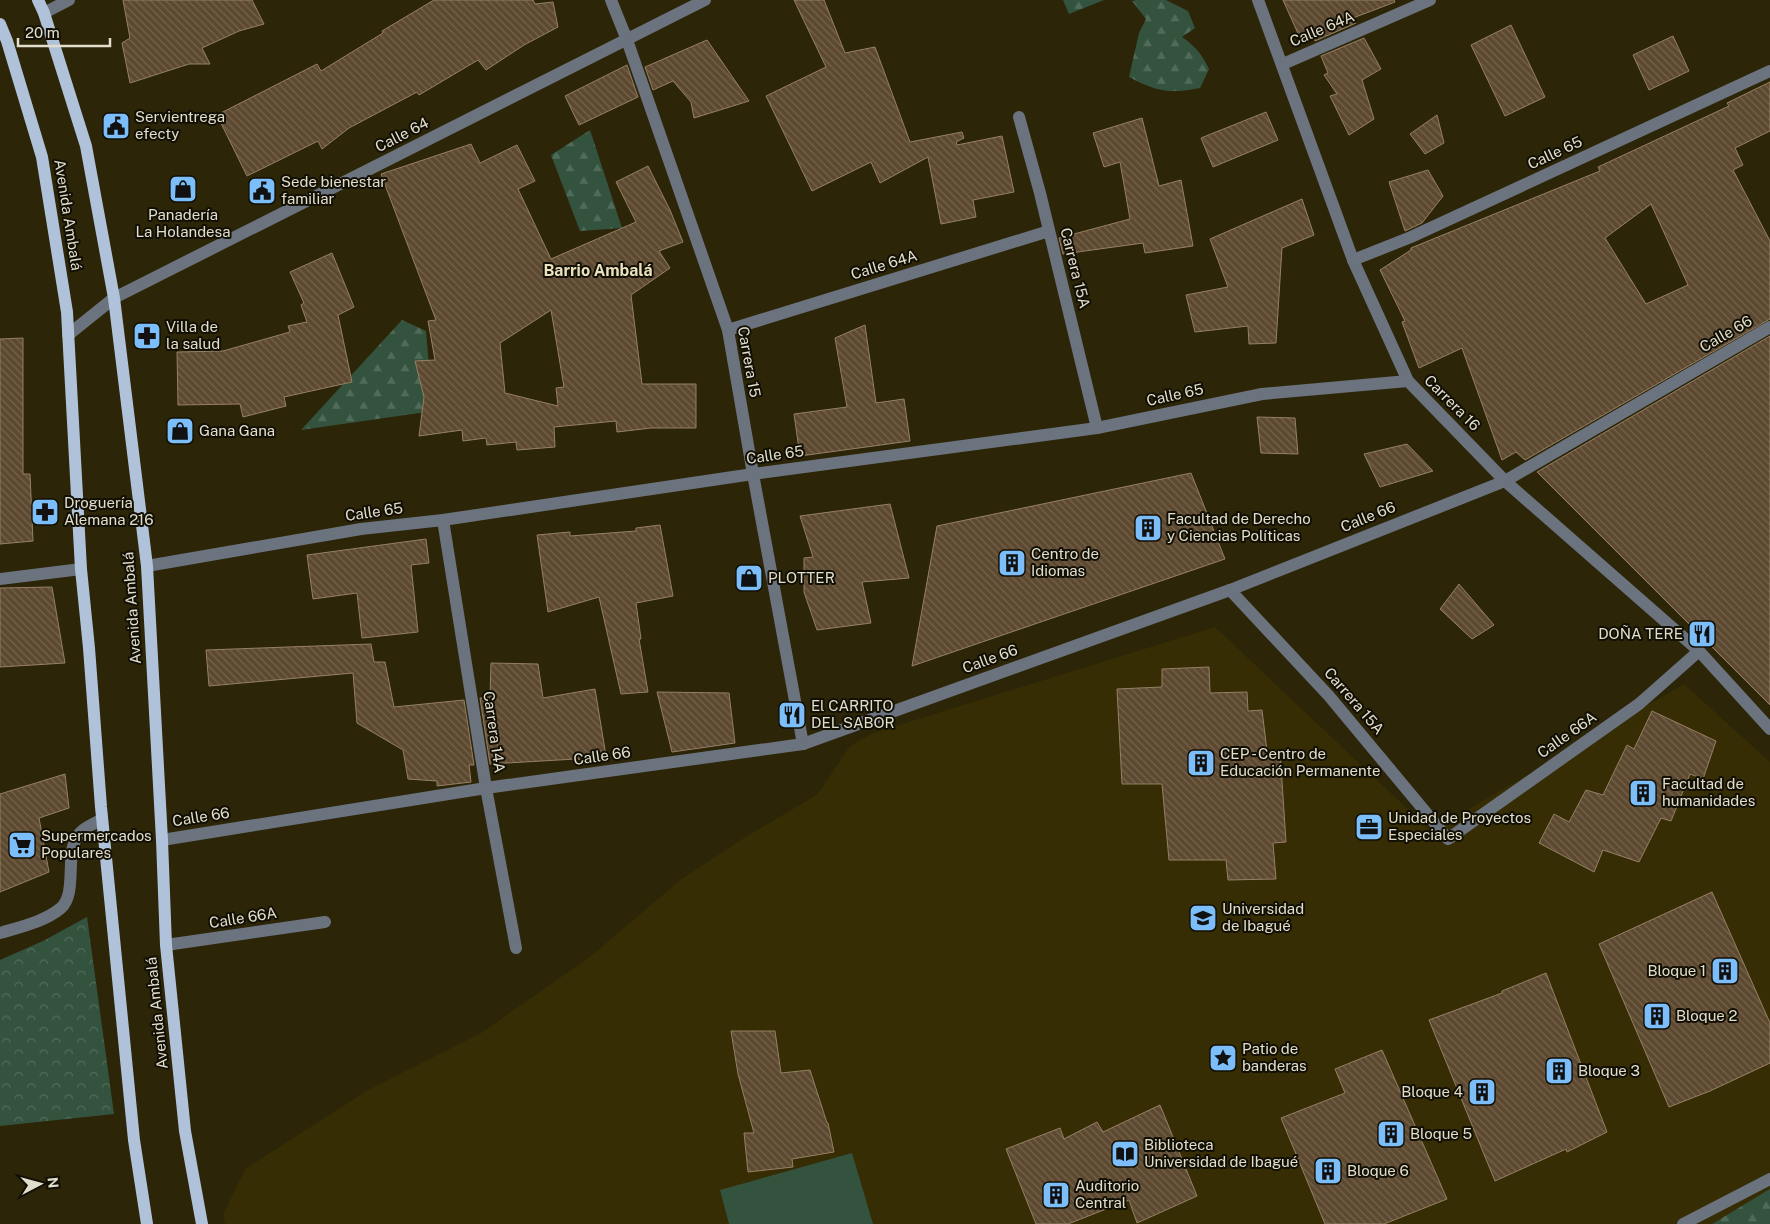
<svg xmlns="http://www.w3.org/2000/svg" width="1770" height="1224" font-family="'Public Sans',sans-serif">
<defs>
<pattern id="forest-firs" width="22" height="20" patternUnits="userSpaceOnUse" patternTransform="scale(1.25)"><rect width="22" height="20" fill="#34533f"/><path d="M5 1l3.5 6h-7zM16 11l3.5 6h-7z" fill="#516b5a"/></pattern>
<pattern id="park-crowns" width="20" height="18" patternUnits="userSpaceOnUse" patternTransform="scale(1.25)"><rect width="20" height="18" fill="#34533f"/><path d="M2 6a3 3 0 1 1 6 0M12 15a3 3 0 1 1 6 0" fill="none" stroke="#516b5a"/></pattern>
<pattern id="building-back-hatch" width="6" height="6" patternUnits="userSpaceOnUse" patternTransform="scale(1.25)"><rect width="6" height="6" fill="#5d4930"/><path d="M-1 5l2 2M0 0l6 6M5-1l2 2" fill="none" stroke="#74634d"/></pattern>
</defs>
<rect width="100%" height="100%" fill="#2c2507"/>
<path fill="#362d05" d="M1215 627 1431 831 1684 684 1770 762V1189L1765 1194 1712 1224H225L223 1215 245 1169 368 1090 481 1033 591 956 680 880 747 836 818 794 850 746 873 733Z"/>
<g fill="url(#forest-firs)">
<path d="M1063 0H1104L1069 14Z"/>
<path d="M1136 0H1166L1188 11 1195 28 1182 37C1195 46 1202 54 1209 69L1200 88C1168 94 1158 92 1129 77L1139 33 1146 19 1132 1Z"/>
<path d="M590 130 622 228 580 231 551 155Z"/>
<path d="M402 320 426 331 433 411 301 430Z"/>
<path d="M1770 1189V1224H1712Z"/>
</g>
<path fill="url(#park-crowns)" d="M87 917 114 1114 0 1126V960L43 941Z"/>
<path fill="#34533f" d="M852 1153 873 1224H729L720 1190Z"/>
<g fill="url(#building-back-hatch)" stroke="#968065" fill-rule="evenodd">
<path d="M123 0H252L264 24 239 31 202 48 210 64H189L130 83 122 43 130 38Z"/>
<path d="M434 0H533L535 4 553 2 558 27 524 45 486 70 478 60 419 95 417 92 349 128 322 149 318 141 247 176 217 115 317 64 321 71 383 33 382 31Z"/>
<path d="M794 0H824L845 53 875 47 910 142 962 132 964 138 956 142 957 145 1002 136 1014 192 973 200 976 217 941 224 928 157 880 183 871 162 812 191 766 96 826 67Z"/>
<path d="M1283 0H1394L1395 2 1353 18 1356 23 1315 41 1312 34 1300 38Z"/>
<path d="M1511 25 1545 97 1505 116 1471 45Z"/>
<path d="M1673 36 1689 71 1649 90 1633 55Z"/>
<path d="M1364 38 1381 69 1362 80 1374 119 1349 135 1330 96 1337 94 1324 75 1328 73 1321 56Z"/>
<path d="M707 40 749 101 694 118 691 102 673 81 653 90 645 67Z"/>
<path d="M627 65 638 97 579 125 565 96Z"/>
<path d="M1770 82V131L1735 148 1743 165 1733 170 1770 241V319L1525 460 1516 452 1502 460 1462 348 1419 368 1402 322 1405 321 1380 270 1411 250V248L1600 171 1598 167 1729 106 1727 103ZM1651 204 1688 285 1646 304 1605 238Z"/>
<path d="M1266 112 1278 140 1213 167 1201 138Z"/>
<path d="M1437 115 1444 143 1425 154 1410 134Z"/>
<path d="M1142 118 1159 186 1181 180 1193 246 1145 253 1143 243 1063 254 1059 238 1130 219 1120 162 1104 167 1093 133Z"/>
<path d="M471 144 480 163 517 145 535 181 518 189 551 259 636 222 616 182 648 166 670 210 683 242 659 251 670 268 631 295 642 384H696V428H651L617 432 616 421 554 427 555 447 517 450 516 442 487 445 486 438 463 441 462 430 419 436 424 397 415 361 435 360 428 321 436 320 381 174ZM551 310 564 387 556 388 558 406 505 393 500 343Z"/>
<path d="M1428 170 1443 196 1422 223 1405 231 1389 182Z"/>
<path d="M1302 199 1314 235 1282 248 1276 343 1249 344 1248 326 1195 332 1186 295 1228 287 1210 239Z"/>
<path d="M332 253 354 307 338 315 352 382 284 397 286 406 243 417 240 404 178 405 177 352 223 351 290 332 288 326 307 322 301 305 304 303 290 272Z"/>
<path d="M865 325 876 403 904 399 910 441 800 456 794 414 847 407 835 338Z"/>
<path d="M1770 336V705L1537 472Z"/>
<path d="M23 338V474H30L33 541 0 544V339Z"/>
<path d="M1257 417 1295 418 1298 454 1261 453Z"/>
<path d="M1407 444 1433 471 1380 487 1364 454Z"/>
<path d="M1191 473 1225 559 912 666 937 526Z"/>
<path d="M890 504 909 578 862 582 871 623 817 630 804 592V558L813 557 800 516Z"/>
<path d="M660 525 673 596 636 603 641 639H639L648 692 621 694 599 597 548 612 537 535 570 532V536L636 531V528Z"/>
<path d="M426 539 429 563 411 565 418 632 362 638 357 593 313 599 307 555Z"/>
<path d="M1459 584 1494 625 1472 639 1440 609Z"/>
<path d="M52 587 65 663 0 667V588Z"/>
<path d="M371 644 374 662H385L394 707 464 700 474 765H469L471 782 437 786V781L408 779 403 750 357 723 353 673 209 686 206 650Z"/>
<path d="M491 663 538 664 543 698 595 689 607 762 576 759 490 764 480 698 490 697Z"/>
<path d="M1209 667 1210 693 1247 692 1248 711 1262 710 1267 751H1280L1286 842 1273 843 1276 879 1228 880 1226 860H1169L1162 784H1122L1117 689 1162 687V669Z"/>
<path d="M657 692 729 693 735 743 672 752Z"/>
<path d="M1652 711 1716 741 1703 779 1690 774 1671 821 1661 818 1639 862 1603 850 1594 872 1539 843 1554 814 1569 822 1586 790 1603 795 1627 745 1634 749Z"/>
<path d="M65 774 69 808 39 818 49 872 0 892V794Z"/>
<path d="M1712 892 1770 1023V1063L1710 1091 1669 1107 1599 944Z"/>
<path d="M1546 973 1607 1132 1567 1152 1566 1149 1495 1181 1429 1020 1502 993V991Z"/>
<path d="M731 1031H775L781 1073 810 1070 827 1123H828L834 1152 792 1159 793 1167 748 1172 744 1133H754L738 1074Z"/>
<path d="M1382 1050 1447 1199 1384 1224H1325L1281 1118 1345 1093 1335 1069Z"/>
<path d="M1160 1105 1197 1196 1137 1223 1129 1200 1068 1224H1036L1006 1149 1060 1128 1064 1139 1097 1122 1103 1132Z"/>
</g>
<g fill="none" stroke-linecap="round" stroke-linejoin="round">
<g stroke="#6b737f" stroke-width="12">
<path d="M611 0 627 40 728 330 753 474 803 744"/>
<path d="M1258 0 1353 260 1408 381 1505 481 1699 651 1770 729"/>
<path d="M44 13 69 0"/>
<path d="M1283 64 1430 0"/>
<path d="M1019 117 1040 193 1097 428"/>
<path d="M1353 260 1411 237 1770 71"/>
<path d="M728 330 1049 231"/>
<path d="M68 335 114 298 705 0"/>
<path d="M443 520 486 788 516 948"/>
<path d="M147 566 361 529 443 520 753 474 1097 428 1262 394 1408 381"/>
<path d="M0 579 81 569"/>
<path d="M1230 590 1329 696 1448 839 1639 704 1699 651"/>
<path d="M162 840 486 788 803 744 1230 590 1505 481 1770 327"/>
<path d="M0 933C20 927 44 922 61 908 79 892 62 847 82 831 87 826 96 823 102 819"/>
<path d="M166 945 325 922"/>
<path d="M1683 1224 1770 1179"/>
</g>
<g stroke="#b0c2da" stroke-width="12">
<path d="M38 0 44 13 86 146 114 298 147 566 162 840 166 945 185 1131 202 1224"/>
<path d="M0 24 7 41 42 157 67 312 81 569 89 648 101 807 134 1140 147 1224"/>
</g>
</g>
<defs>
<symbol id="civic-square" viewBox="-11 -11 22 22"><rect x="-9" y="-9" width="18" height="18" rx="4" fill="#7cbef9" stroke="#120f04"/><path d="M-.6-6.5H3V-4.5H.6V-3L4-1V1h2V6H-6V1h2V-1L-.6-3ZM-1.2 2.5V6h2.4V2.5Z" fill="#111"/></symbol>
<symbol id="shop-square" viewBox="-11 -11 22 22"><rect x="-9" y="-9" width="18" height="18" rx="4" fill="#7cbef9" stroke="#120f04"/><path d="M-5-2.5h2.3a2.7 3.5 0 0 1 5.4 0H5L5.5 6h-11ZM-1.5-2.5h3a1.5 2.3 0 0 0-3 0Z" fill="#111"/></symbol>
<symbol id="pharmacy-square" viewBox="-11 -11 22 22"><rect x="-9" y="-9" width="18" height="18" rx="4" fill="#7cbef9" stroke="#120f04"/><path d="M-2-6h4v4h4v4h-4v4h-4v-4h-4v-4h4Z" fill="#111"/></symbol>
<symbol id="building-square" viewBox="-11 -11 22 22"><rect x="-9" y="-9" width="18" height="18" rx="4" fill="#7cbef9" stroke="#120f04"/><path d="M-4-6H4V6H1V3H-1V6H-4ZM-2.5-4.3h1.7v1.8h-1.7ZM.8-4.3h1.7v1.8H.8ZM-2.5-1h1.7V.8h-1.7ZM.8-1h1.7V.8H.8Z" fill="#111"/></symbol>
<symbol id="restaurant-square" viewBox="-11 -11 22 22"><rect x="-9" y="-9" width="18" height="18" rx="4" fill="#7cbef9" stroke="#120f04"/><path d="M-5-6h1v4h1v-4h1v4h1v-4h1v5L-1.5 .5V6h-2V.5L-5-1ZM5-6V6H3V1.5H1.5Q1.5-4 5-6Z" fill="#111"/></symbol>
<symbol id="office-square" viewBox="-11 -11 22 22"><rect x="-9" y="-9" width="18" height="18" rx="4" fill="#7cbef9" stroke="#120f04"/><path d="M-6-3h4V-5.5h4V-3h4V5H-6ZM-1-4.5V-3h2v-1.5ZM-6 0V1H6V0Z" fill="#111"/></symbol>
<symbol id="supermarket-square" viewBox="-11 -11 22 22"><rect x="-9" y="-9" width="18" height="18" rx="4" fill="#7cbef9" stroke="#120f04"/><path d="M-6-5.5h2.5l.6 2H6L4.5 2H-2.5L-4.4-4H-6ZM-1.5 3.2a1.3 1.3 0 1 0 .1 0ZM3 3.2a1.3 1.3 0 1 0 .1 0Z" fill="#111"/></symbol>
<symbol id="university-square" viewBox="-11 -11 22 22"><rect x="-9" y="-9" width="18" height="18" rx="4" fill="#7cbef9" stroke="#120f04"/><path d="M0-5L7-2L0 1L-7-2ZM-4 1L0 2.5L4 1V4Q0 6-4 4Z" fill="#111"/></symbol>
<symbol id="sight-square" viewBox="-11 -11 22 22"><rect x="-9" y="-9" width="18" height="18" rx="4" fill="#7cbef9" stroke="#120f04"/><path d="M0-6L1.8-2.2L6-1.7L2.9 1.2L3.7 5.4L0 3.3L-3.7 5.4L-2.9 1.2L-6-1.7L-1.8-2.2Z" fill="#111"/></symbol>
<symbol id="library-square" viewBox="-11 -11 22 22"><rect x="-9" y="-9" width="18" height="18" rx="4" fill="#7cbef9" stroke="#120f04"/><path d="M-6-4Q-3-5.5-.7-3.5V5Q-3 3-6 4ZM6-4Q3-5.5 .7-3.5V5Q3 3 6 4Z" fill="#111"/></symbol>
</defs>
<g fill-rule="evenodd">
<use href="#civic-square" x="100" y="110" width="32" height="32"/>
<use href="#shop-square" x="167" y="173" width="32" height="32"/>
<use href="#civic-square" x="246" y="175" width="32" height="32"/>
<use href="#pharmacy-square" x="131" y="320" width="32" height="32"/>
<use href="#shop-square" x="164" y="415" width="32" height="32"/>
<use href="#pharmacy-square" x="29" y="496" width="32" height="32"/>
<use href="#building-square" x="1132" y="512" width="32" height="32"/>
<use href="#building-square" x="996" y="547" width="32" height="32"/>
<use href="#shop-square" x="733" y="562" width="32" height="32"/>
<use href="#restaurant-square" x="1686" y="618" width="32" height="32"/>
<use href="#restaurant-square" x="776" y="699" width="32" height="32"/>
<use href="#building-square" x="1185" y="747" width="32" height="32"/>
<use href="#building-square" x="1627" y="777" width="32" height="32"/>
<use href="#office-square" x="1353" y="811" width="32" height="32"/>
<use href="#supermarket-square" x="6" y="829" width="32" height="32"/>
<use href="#university-square" x="1187" y="902" width="32" height="32"/>
<use href="#building-square" x="1709" y="955" width="32" height="32"/>
<use href="#building-square" x="1641" y="1000" width="32" height="32"/>
<use href="#sight-square" x="1207" y="1042" width="32" height="32"/>
<use href="#building-square" x="1543" y="1055" width="32" height="32"/>
<use href="#building-square" x="1466" y="1076" width="32" height="32"/>
<use href="#building-square" x="1375" y="1118" width="32" height="32"/>
<use href="#library-square" x="1109" y="1138" width="32" height="32"/>
<use href="#building-square" x="1312" y="1155" width="32" height="32"/>
<use href="#building-square" x="1040" y="1179" width="32" height="32"/>
</g>
<g text-anchor="middle" stroke-width="4" stroke-linejoin="round" paint-order="stroke">
<g font-size="15" fill="#e2decd" stroke="#120f04">
<text transform="translate(1322 29) rotate(-23)" y="5">Calle 64A</text>
<text transform="translate(402 135) rotate(-27)" y="5">Calle 64</text>
<text transform="translate(1555 153) rotate(-25)" y="5">Calle 65</text>
<text transform="translate(68 215) rotate(81)" y="5">Avenida Ambalá</text>
<text transform="translate(884 265) rotate(-17)" y="5">Calle 64A</text>
<text transform="translate(1075 268) rotate(76)" y="5">Carrera 15A</text>
<text transform="translate(1726 334) rotate(-30)" y="5">Calle 66</text>
<text transform="translate(749 362) rotate(80)" y="5">Carrera 15</text>
<text transform="translate(1175 395) rotate(-12)" y="5">Calle 65</text>
<text transform="translate(1452 403) rotate(45)" y="5">Carrera 16</text>
<text transform="translate(775 455) rotate(-8)" y="5">Calle 65</text>
<text transform="translate(374 512) rotate(-8)" y="5">Calle 65</text>
<text transform="translate(1368 517) rotate(-22)" y="5">Calle 66</text>
<text transform="translate(132 608) rotate(-94)" y="5">Avenida Ambalá</text>
<text transform="translate(990 659) rotate(-20)" y="5">Calle 66</text>
<text transform="translate(1354 701) rotate(49)" y="5">Carrera 15A</text>
<text transform="translate(494 732) rotate(82)" y="5">Carrera 14A</text>
<text transform="translate(1567 735) rotate(-35)" y="5">Calle 66A</text>
<text transform="translate(602 756) rotate(-8)" y="5">Calle 66</text>
<text transform="translate(201 817) rotate(-9)" y="5">Calle 66</text>
<text transform="translate(243 918) rotate(-9)" y="5">Calle 66A</text>
<text transform="translate(157 1013) rotate(-96)" y="5">Avenida Ambalá</text>
</g>
<g font-size="15" fill="#e2decd" stroke="#120f04" text-anchor="start">
<text x="135" y="122">Servientrega<tspan x="135" dy="17">efecty</tspan></text>
<text x="281" y="187">Sede bienestar<tspan x="281" dy="17">familiar</tspan></text>
<text x="183" y="220" text-anchor="middle">Panadería<tspan x="183" dy="17">La Holandesa</tspan></text>
<text x="166" y="332">Villa de<tspan x="166" dy="17">la salud</tspan></text>
<text x="199" y="436">Gana Gana</text>
<text x="64" y="508">Droguería<tspan x="64" dy="17">Alemana 216</tspan></text>
<text x="1167" y="524">Facultad de Derecho<tspan x="1167" dy="17">y Ciencias Políticas</tspan></text>
<text x="1031" y="559">Centro de<tspan x="1031" dy="17">Idiomas</tspan></text>
<text x="768" y="583">PLOTTER</text>
<text x="1683" y="639" text-anchor="end">DOÑA TERE</text>
<text x="811" y="711">El CARRITO<tspan x="811" dy="17">DEL SABOR</tspan></text>
<text x="1220" y="759">CEP - Centro de<tspan x="1220" dy="17">Educación Permanente</tspan></text>
<text x="1662" y="789">Facultad de<tspan x="1662" dy="17">humanidades</tspan></text>
<text x="1388" y="823">Unidad de Proyectos<tspan x="1388" dy="17">Especiales</tspan></text>
<text x="41" y="841">Supermercados<tspan x="41" dy="17">Populares</tspan></text>
<text x="1222" y="914">Universidad<tspan x="1222" dy="17">de Ibagué</tspan></text>
<text x="1706" y="976" text-anchor="end">Bloque 1</text>
<text x="1676" y="1021">Bloque 2</text>
<text x="1242" y="1054">Patio de<tspan x="1242" dy="17">banderas</tspan></text>
<text x="1578" y="1076">Bloque 3</text>
<text x="1463" y="1097" text-anchor="end">Bloque 4</text>
<text x="1410" y="1139">Bloque 5</text>
<text x="1144" y="1150">Biblioteca<tspan x="1144" dy="17">Universidad de Ibagué</tspan></text>
<text x="1347" y="1176">Bloque 6</text>
<text x="1075" y="1191">Auditorio<tspan x="1075" dy="17">Central</tspan></text>
</g>
<g font-size="16" font-weight="bold" fill="#ebe3c0" stroke="#120f04">
<text x="598" y="276">Barrio Ambalá</text>
</g>
</g>
<g transform="translate(40 1184) rotate(84)" stroke="#120f04" stroke-width="4" paint-order="stroke">
<path d="M0-4L9 19L0 12L-9 19Z" fill="#e2decd"/>
<text y="-8" font-size="14" font-weight="bold" text-anchor="middle" fill="#e2decd">N</text>
</g>
<path d="M18 38v8h92v-8" fill="none" stroke="#e2decd" stroke-width="2.5"/>
<text x="25" y="38" font-size="15" fill="#e2decd" stroke="#120f04" stroke-width="4" paint-order="stroke">20 m</text>
</svg>
